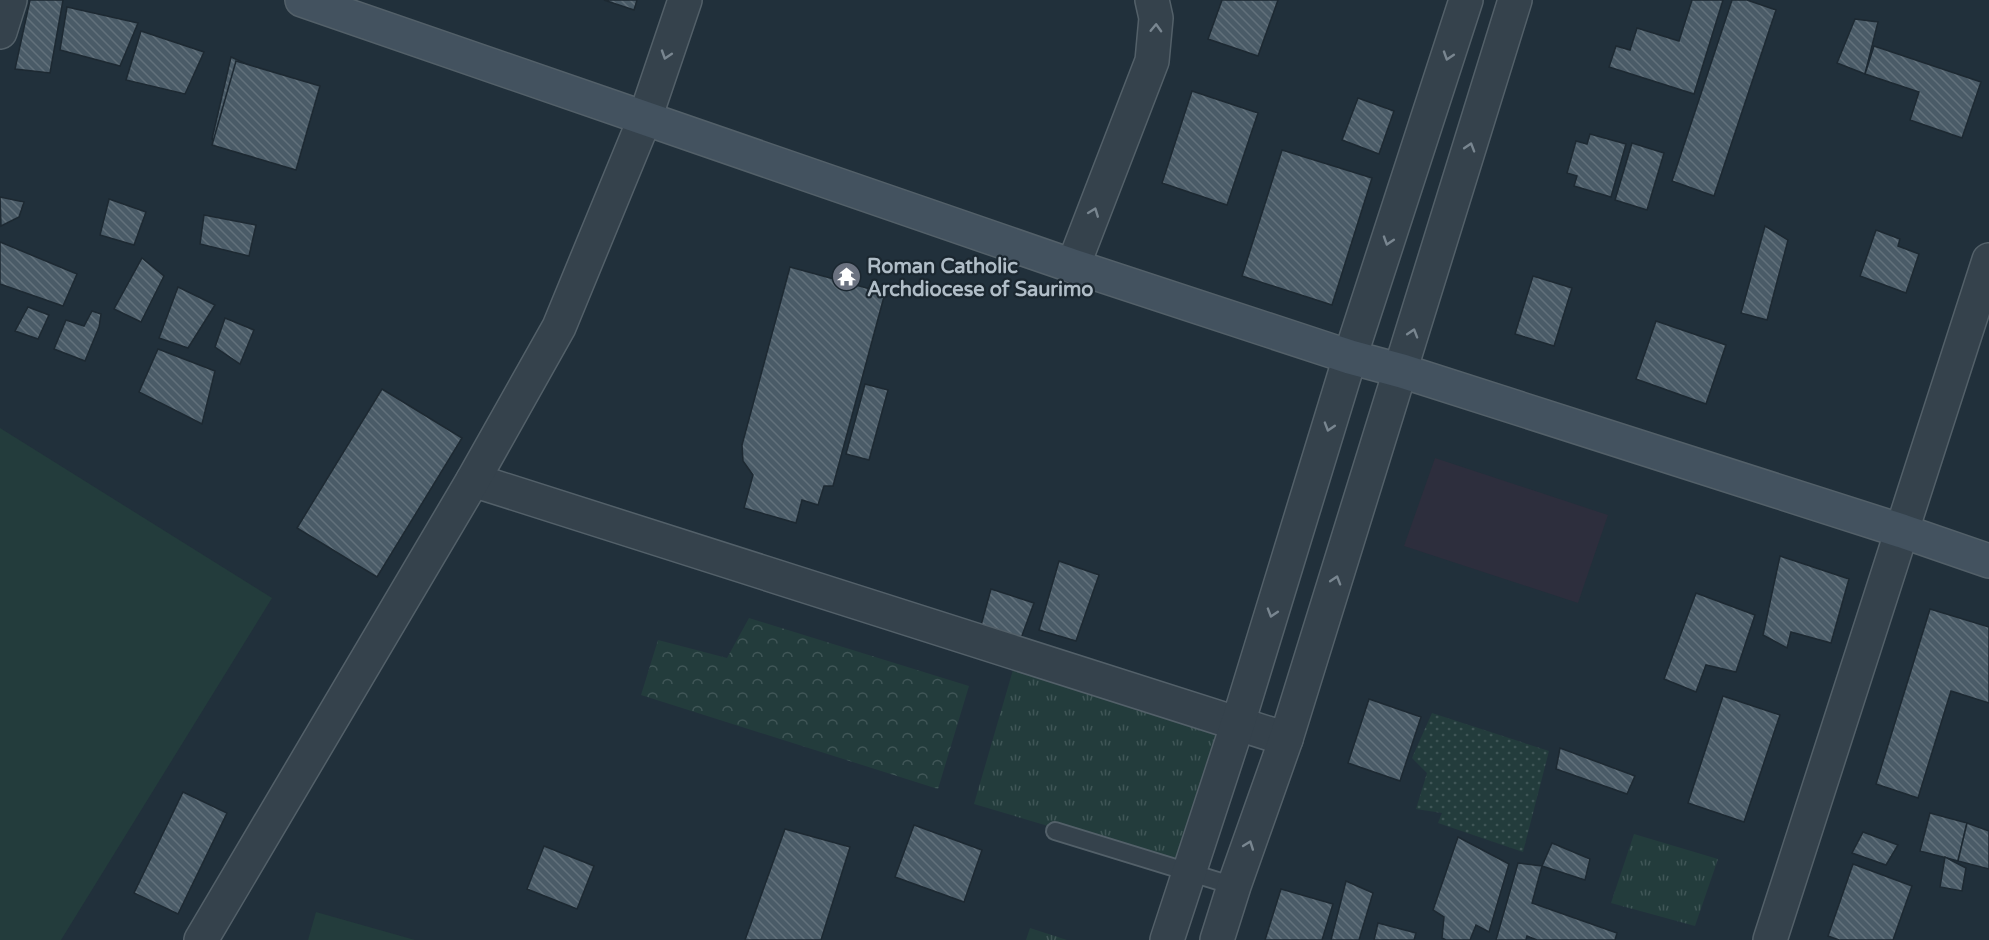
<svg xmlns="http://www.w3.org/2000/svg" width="1989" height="940" font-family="'Varela Round',sans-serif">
<defs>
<pattern id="grass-dots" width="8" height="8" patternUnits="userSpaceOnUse" patternTransform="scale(1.5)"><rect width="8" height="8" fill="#233c3c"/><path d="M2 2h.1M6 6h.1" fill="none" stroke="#405657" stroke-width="1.8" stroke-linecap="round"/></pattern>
<pattern id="forest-crowns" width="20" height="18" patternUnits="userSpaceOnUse" patternTransform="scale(1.5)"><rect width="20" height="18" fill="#233c3c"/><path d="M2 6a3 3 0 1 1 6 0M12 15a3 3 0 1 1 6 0" fill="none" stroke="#405657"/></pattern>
<pattern id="park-tufts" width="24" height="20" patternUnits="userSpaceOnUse" patternTransform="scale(1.5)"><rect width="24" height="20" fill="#233c3c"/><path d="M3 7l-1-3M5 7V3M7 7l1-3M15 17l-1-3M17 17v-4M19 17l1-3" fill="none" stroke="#405657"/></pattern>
<pattern id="building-back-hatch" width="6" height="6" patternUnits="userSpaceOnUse" patternTransform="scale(1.5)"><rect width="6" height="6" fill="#4a5b67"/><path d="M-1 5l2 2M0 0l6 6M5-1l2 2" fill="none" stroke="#62717b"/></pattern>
</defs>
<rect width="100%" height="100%" fill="#21303b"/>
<path fill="#2d2e3d" d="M1435 458 1608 515 1578 603 1404 546Z"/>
<path fill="url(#grass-dots)" d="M1432 713 1549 751 1523 852 1438 823 1442 813 1416 809 1427 773 1412 758Z"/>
<path fill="url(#forest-crowns)" d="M749 618 969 686 938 789 641 695 658 640 727 658Z"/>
<g fill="url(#park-tufts)">
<path d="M1015 663 1230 727 1189 868 974 804Z"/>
<path d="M1634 834 1718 859 1695 926 1611 903Z"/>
<path d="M1030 928 1067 940H1026Z"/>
</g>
<g fill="#233c3c">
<path d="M0 428 272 598 61 940H0Z"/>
<path d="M316 912 415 940H308Z"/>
</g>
<g fill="url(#building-back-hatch)" stroke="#1d2932" stroke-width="1.5">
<path d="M30 0H63L50 73 15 69Z"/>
<path d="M604 0H637L634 10Z"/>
<path d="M1222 0H1278L1258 56 1208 39Z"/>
<path d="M1692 0H1723L1694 94 1609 67 1616 46 1630 50 1637 28 1679 41Z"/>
<path d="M1732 0H1747L1776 10 1714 196 1672 181Z"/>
<path d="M67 7 138 23 120 66 60 50Z"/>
<path d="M1855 19 1878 22 1865 74 1837 63Z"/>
<path d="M141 31 204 52 185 94 126 80Z"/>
<path d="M1874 46 1981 82 1962 138 1910 120 1919 92 1865 74Z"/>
<path d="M231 57 251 66 282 163 212 139Z"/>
<path d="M236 61 320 86 296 170 212 145Z"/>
<path d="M1192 91 1258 113 1227 205 1162 183Z"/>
<path d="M1358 98 1394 111 1379 154 1342 140Z"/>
<path d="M1590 134 1626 144 1611 197 1574 186 1577 176 1567 173 1576 141 1587 144Z"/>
<path d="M1632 143 1664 153 1647 210 1615 200Z"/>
<path d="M1282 150 1372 178 1332 305 1242 276Z"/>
<path d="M0 197 24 202 19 217 1 226Z"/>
<path d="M109 199 146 212 134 245 100 235Z"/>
<path d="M204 215 256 225 249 256 200 244Z"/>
<path d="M1765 226 1788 240 1767 320 1741 313Z"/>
<path d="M1876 230 1900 239 1898 246 1919 254 1906 293 1860 276Z"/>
<path d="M0 242 77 274 63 306 0 284Z"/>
<path d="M142 258 164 276 141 322 114 309Z"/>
<path d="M790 267 885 293 833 486H824L818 505 802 500 796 523 744 508 753 475 743 461 742 445Z"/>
<path d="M1533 276 1572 288 1554 346 1515 334Z"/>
<path d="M178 287 215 305 188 348 159 338Z"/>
<path d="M28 307 49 315 38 339 15 331Z"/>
<path d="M92 311 101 314 99 327 85 361 54 349 66 320 84 326Z"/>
<path d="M225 318 254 330 240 364 215 347Z"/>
<path d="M1656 321 1726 345 1706 404 1636 379Z"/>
<path d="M158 349 215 371 202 424 139 392Z"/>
<path d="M865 384 888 390 869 460 846 454Z"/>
<path d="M382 389 462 438 377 577 297 528Z"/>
<path d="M1780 556 1849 579 1831 643 1791 632 1787 648 1763 635Z"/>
<path d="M1059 561 1099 575 1076 641 1039 630Z"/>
<path d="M991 589 1034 603 1020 641 980 629Z"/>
<path d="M1696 593 1755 615 1736 672 1706 665 1696 692 1664 679Z"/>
<path d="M1930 609 1989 627V703L1951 691 1918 798 1876 784Z"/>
<path d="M1723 696 1780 715 1744 822 1688 803Z"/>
<path d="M1369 699 1421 717 1400 781 1348 763Z"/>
<path d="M1560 748 1635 776 1627 794 1556 769Z"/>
<path d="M183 792 227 813 178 914 134 893Z"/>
<path d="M1930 813 1967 823 1958 861 1920 851Z"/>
<path d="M1967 823 1989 831V869L1958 861Z"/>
<path d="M914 825 982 850 964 902 895 877Z"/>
<path d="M785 829 850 847 821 940H745Z"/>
<path d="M1863 832 1898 845 1886 865 1852 853Z"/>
<path d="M1458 837 1509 864 1489 932 1476 925 1470 940H1446L1442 938 1444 917 1433 910Z"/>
<path d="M1552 843 1590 859 1585 880 1542 866Z"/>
<path d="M544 846 594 866 577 909 527 889Z"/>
<path d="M1945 857 1966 868 1962 891 1940 887Z"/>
<path d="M1518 863 1542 866 1532 903 1617 933 1615 940H1537L1527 936 1526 940H1496Z"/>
<path d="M1853 864 1912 886 1893 940H1839L1828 936Z"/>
<path d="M1346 881 1373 893 1359 940H1331Z"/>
<path d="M1281 889 1333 904 1322 940H1265Z"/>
<path d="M1378 923 1416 933 1414 940H1374Z"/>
</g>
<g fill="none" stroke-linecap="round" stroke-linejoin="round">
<defs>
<path id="service" d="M1055 831 1234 886"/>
<g id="minor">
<path d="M0 32 10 0"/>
<path d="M473 480 1286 739"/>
<path d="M201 940 473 480 559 327 645 118"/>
<path d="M1167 940 1238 723 1350 357 1466 0"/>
<path d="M1217 940 1234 886 1286 739 1515 0"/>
<path d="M1770 940 1989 260"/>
</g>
<g id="tertiary">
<path d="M645 118 685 0"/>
<path d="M1073 266 1152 61 1156 18 1152 0"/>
</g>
<path id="secondary" d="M302 0 1073 266 1350 357 1402 371 1902 531 1989 561"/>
</defs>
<use href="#service" stroke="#536069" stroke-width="20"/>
<use href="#minor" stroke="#536069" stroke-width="36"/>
<use href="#tertiary" stroke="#536069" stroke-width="36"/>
<use href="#secondary" stroke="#536069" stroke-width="36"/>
<use href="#service" stroke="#35424c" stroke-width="16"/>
<use href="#minor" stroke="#35424c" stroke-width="33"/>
<use href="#tertiary" stroke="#35424c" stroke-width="33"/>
<use href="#secondary" stroke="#43525f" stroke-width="33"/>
</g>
<defs><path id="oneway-chevron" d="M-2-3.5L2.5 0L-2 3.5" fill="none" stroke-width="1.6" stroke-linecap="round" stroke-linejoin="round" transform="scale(1.5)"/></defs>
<g stroke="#798690">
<use href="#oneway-chevron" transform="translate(1156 28) rotate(-88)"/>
<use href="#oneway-chevron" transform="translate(666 55) rotate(108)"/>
<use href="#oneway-chevron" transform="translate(1448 56) rotate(108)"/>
<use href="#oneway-chevron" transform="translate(1470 147) rotate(-73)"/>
<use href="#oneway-chevron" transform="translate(1094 212) rotate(-69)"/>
<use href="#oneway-chevron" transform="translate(1388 241) rotate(108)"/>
<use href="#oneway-chevron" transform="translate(1413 333) rotate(-73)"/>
<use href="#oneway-chevron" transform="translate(1329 427) rotate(107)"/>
<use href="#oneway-chevron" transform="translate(1336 580) rotate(-73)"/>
<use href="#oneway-chevron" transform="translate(1272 613) rotate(107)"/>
<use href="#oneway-chevron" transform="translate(1249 845) rotate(-70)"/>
</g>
<defs>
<symbol id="temple-disc" viewBox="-11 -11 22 22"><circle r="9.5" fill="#6b7280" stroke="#1b2730"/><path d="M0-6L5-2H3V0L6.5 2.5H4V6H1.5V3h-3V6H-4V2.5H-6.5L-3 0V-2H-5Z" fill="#fff"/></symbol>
</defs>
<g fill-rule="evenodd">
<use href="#temple-disc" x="830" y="260" width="33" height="33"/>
</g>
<g text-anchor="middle" stroke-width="4.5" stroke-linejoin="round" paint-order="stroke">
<g font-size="20" font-weight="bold" fill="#b0bdc7" stroke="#1b2730" text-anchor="start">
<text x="867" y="273">Roman Catholic<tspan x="867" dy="23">Archdiocese of Saurimo</tspan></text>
</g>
</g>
</svg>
